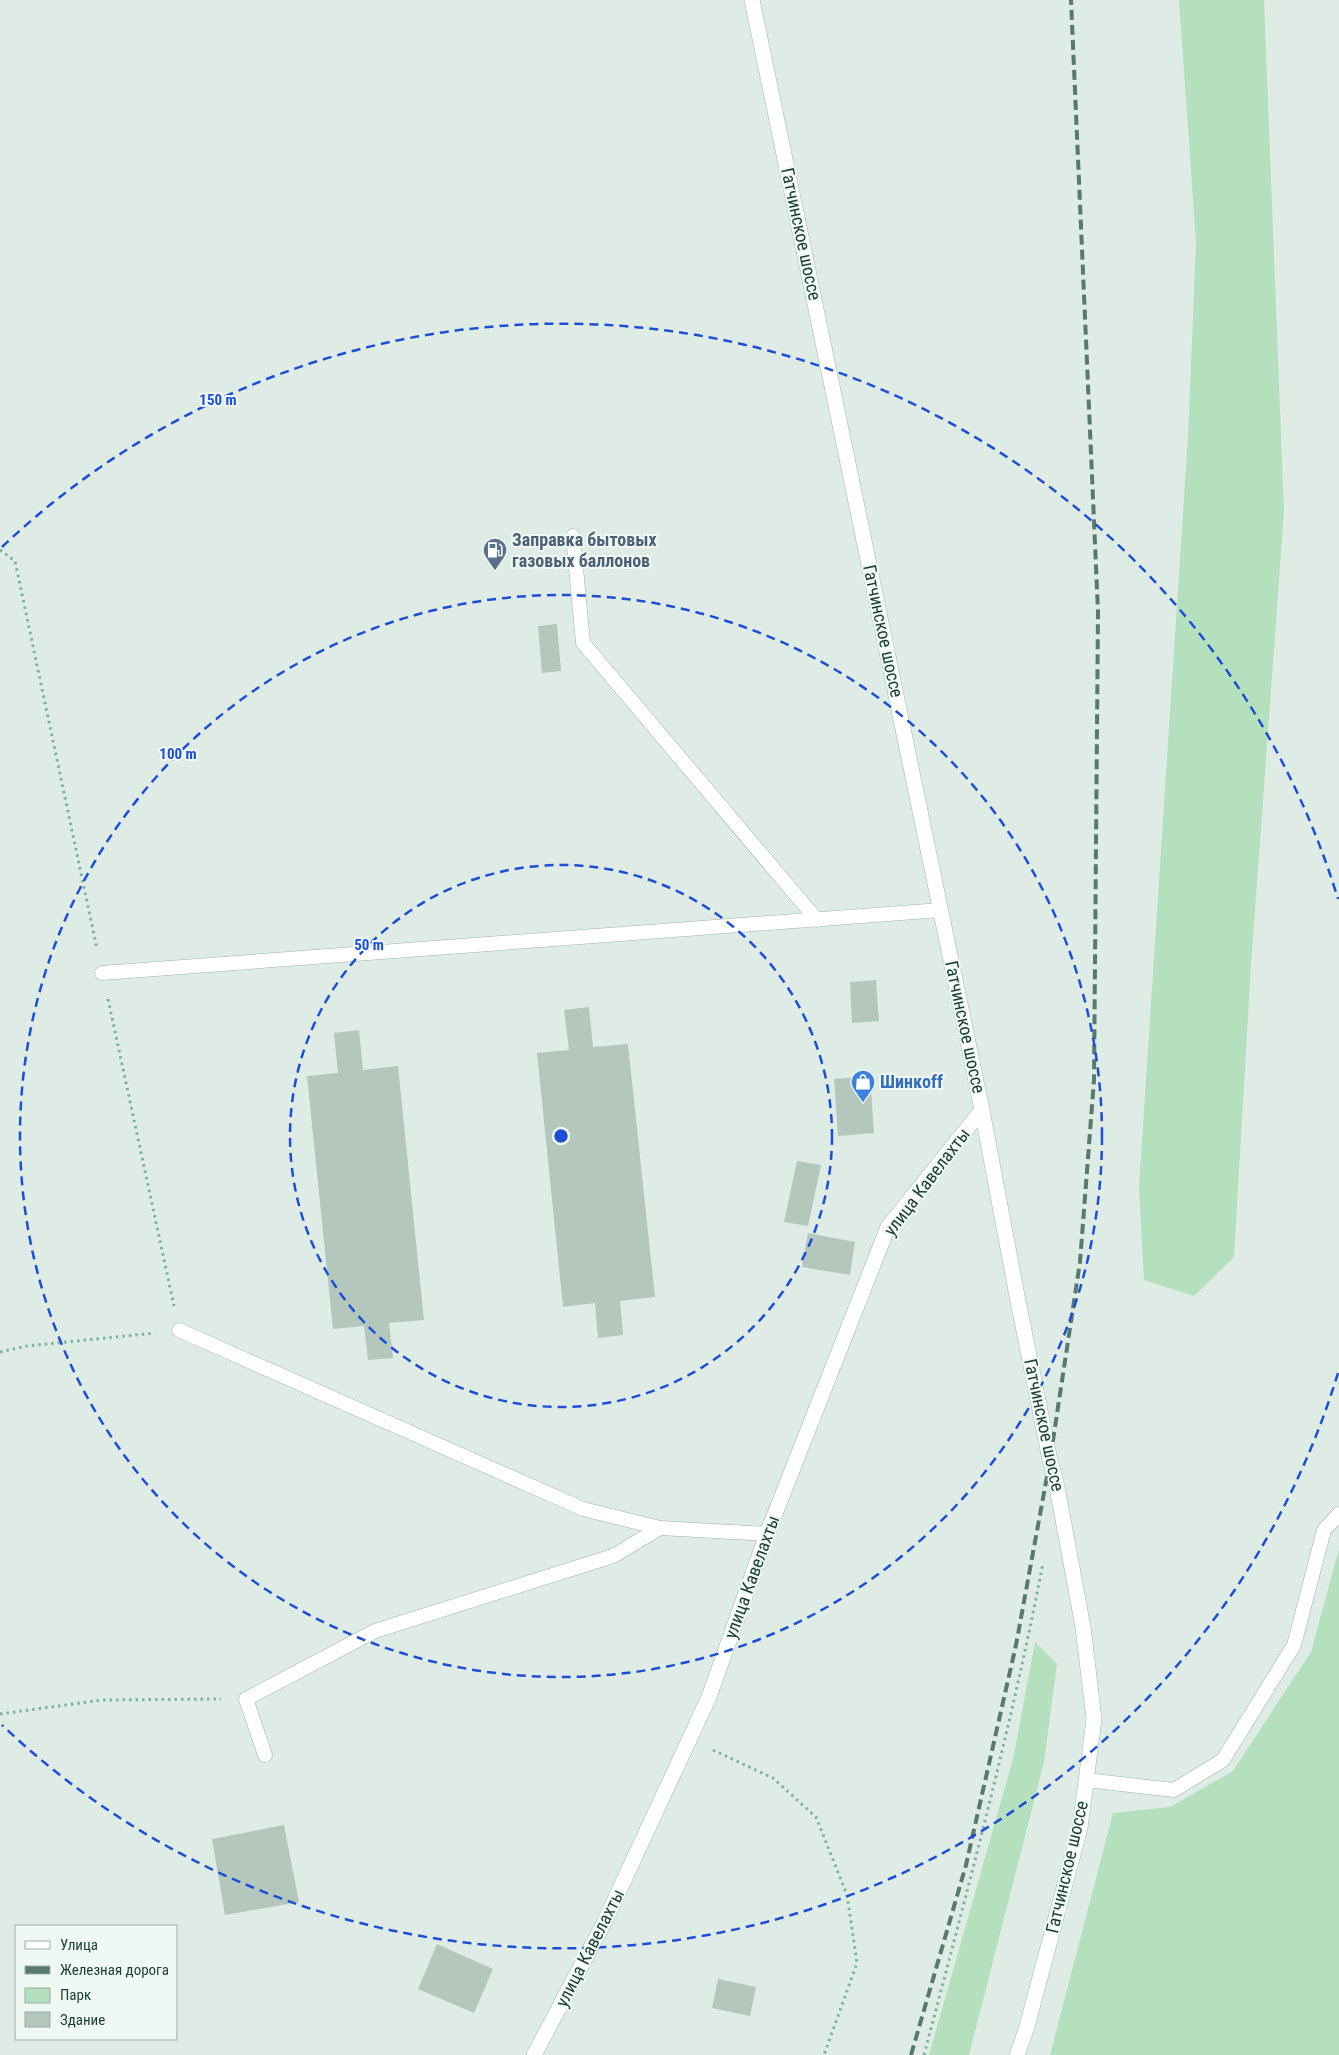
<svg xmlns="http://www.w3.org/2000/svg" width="1339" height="2055" font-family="'Roboto Condensed',sans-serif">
<rect width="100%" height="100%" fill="#deece5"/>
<g fill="#b4e0bd">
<path d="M1179 0H1264L1284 512 1251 965 1234 1257 1194 1296 1144 1280 1139 1187 1188 437 1196 242Z"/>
<path d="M1339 1549V2055H1050L1113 1813 1170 1807 1233 1771 1311 1652Z"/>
<path d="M1035 1642 1057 1664 1044 1762 969 2055H929L1013 1759Z"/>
</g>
<g fill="#b3c7bd">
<path d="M557 624 561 671 542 673 538 626Z"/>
<path d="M876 980 879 1021 852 1023 850 982Z"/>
<path d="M589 1007 593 1047 628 1044 655 1297 620 1301 623 1335 598 1338 595 1303 563 1307 537 1053 569 1050 564 1010Z"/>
<path d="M359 1030 363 1070 398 1066 424 1320 389 1323 393 1358 368 1360 364 1326 333 1329 307 1076 338 1073 334 1033Z"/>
<path d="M870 1076 874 1133 838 1136 834 1079Z"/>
<path d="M797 1161 821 1165 808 1226 784 1222Z"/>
<path d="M808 1233 855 1242 850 1275 802 1267Z"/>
<path d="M284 1825 299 1902 225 1915 212 1839Z"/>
<path d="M437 1944 493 1969 474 2013 418 1989Z"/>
<path d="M718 1979 756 1987 750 2016 712 2008Z"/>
</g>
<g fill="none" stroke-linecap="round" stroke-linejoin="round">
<defs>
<g id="lane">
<path d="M573 536 583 643 817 920"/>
<path d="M102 973 941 910"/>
<path d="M179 1330 583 1509 660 1528 767 1534"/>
<path d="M265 1755 246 1699 375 1631 613 1556 660 1528"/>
<path d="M1086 1780 1174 1790 1223 1760 1294 1645 1324 1530 1339 1514"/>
</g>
<g id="secondary">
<path d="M752 0 982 1110 1017 1296 1050 1460 1057 1487 1083 1627 1094 1719 1080 1828 1026 2030 1017 2055"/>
<path d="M534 2055 605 1921 709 1697 767 1534 888 1227 982 1110"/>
</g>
</defs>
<use href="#lane" stroke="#a0b4ac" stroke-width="15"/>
<use href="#secondary" stroke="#9bb9ac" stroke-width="16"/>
<g stroke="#7bb39d" stroke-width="3" stroke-dasharray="2.5 4" stroke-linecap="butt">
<path d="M0 550 15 561 97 949"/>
<path d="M108 999 174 1306"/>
<path d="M0 1352 27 1346 155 1333"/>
<path d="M0 1714 102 1700 221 1699"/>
<path d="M713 1750 773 1778 816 1817 847 1895 857 1963 824 2055"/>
<path d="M924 2055C967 1892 1011 1729 1043 1563"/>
</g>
<use href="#lane" stroke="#fff" stroke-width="14"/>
<use href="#secondary" stroke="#fff" stroke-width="15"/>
<path stroke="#57796e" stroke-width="4" stroke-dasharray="10 5" stroke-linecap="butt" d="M911 2055 966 1865 1016 1645 1050 1460 1080 1262 1094 1080 1098 612 1071 0"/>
</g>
<g fill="none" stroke="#1d4ed8" stroke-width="2.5" stroke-dasharray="9 6">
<circle cx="561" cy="1136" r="271"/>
<circle cx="561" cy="1136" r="541"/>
<path d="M1338 1373A812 812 0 0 1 2 1725M2 547A812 812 0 0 1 1338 899"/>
</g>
<defs>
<symbol id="fuel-pin" viewBox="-11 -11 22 30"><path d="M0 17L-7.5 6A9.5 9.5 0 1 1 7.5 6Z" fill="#5c6f8a" stroke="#eff8f3"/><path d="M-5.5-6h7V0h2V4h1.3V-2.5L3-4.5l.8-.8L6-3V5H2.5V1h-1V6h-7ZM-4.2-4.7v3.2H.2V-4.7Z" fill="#fff"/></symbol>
<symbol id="shop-pin" viewBox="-11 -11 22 30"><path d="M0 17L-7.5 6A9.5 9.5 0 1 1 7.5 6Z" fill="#3f7fe0" stroke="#eff8f3"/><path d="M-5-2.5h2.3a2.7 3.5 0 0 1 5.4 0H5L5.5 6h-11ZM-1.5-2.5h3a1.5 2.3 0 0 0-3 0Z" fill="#fff"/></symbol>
</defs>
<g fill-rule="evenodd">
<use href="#fuel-pin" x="481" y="536" width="28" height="38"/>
<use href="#shop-pin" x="849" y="1068" width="28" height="38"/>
</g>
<g text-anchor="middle" stroke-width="4" stroke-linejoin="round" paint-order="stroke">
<g font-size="18" fill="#1d3d32" stroke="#eff8f3">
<text transform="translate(801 234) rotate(78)" y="6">Гатчинское шоссе</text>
<text transform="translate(883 631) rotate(78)" y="6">Гатчинское шоссе</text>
<text transform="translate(965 1027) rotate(78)" y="6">Гатчинское шоссе</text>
<text transform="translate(927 1182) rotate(-53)" y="6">улица Кавелахты</text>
<text transform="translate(1044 1425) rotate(78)" y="6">Гатчинское шоссе</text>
<text transform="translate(752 1577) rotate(-70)" y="6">улица Кавелахты</text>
<text transform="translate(1067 1867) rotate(-77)" y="6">Гатчинское шоссе</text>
<text transform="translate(590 1948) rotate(-63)" y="6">улица Кавелахты</text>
</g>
<g font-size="18" font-weight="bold" fill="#4e5e75" stroke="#eff8f3" text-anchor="start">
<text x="512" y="546">Заправка бытовых<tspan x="512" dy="21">газовых баллонов</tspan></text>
</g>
<g font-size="18" font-weight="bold" fill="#366cbe" stroke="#eff8f3" text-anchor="start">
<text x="880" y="1088">Шинкoff</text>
</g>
</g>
<circle cx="561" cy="1136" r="8" fill="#1d4ed8" stroke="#eff8f3" stroke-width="2.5"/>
<g font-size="15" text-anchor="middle" font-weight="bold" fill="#1d4ed8" stroke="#eff8f3" stroke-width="4" stroke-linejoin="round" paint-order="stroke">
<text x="218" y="405">150 m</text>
<text x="178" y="759">100 m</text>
<text x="369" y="950">50 m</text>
</g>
<rect x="15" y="1925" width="162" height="115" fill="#eff8f3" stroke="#9bada6"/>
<rect x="25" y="1941" width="25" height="8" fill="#ffffff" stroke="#9bada6"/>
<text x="60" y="1950" font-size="15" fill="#1d3d32">Улица</text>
<rect x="25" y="1966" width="25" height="8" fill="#57796e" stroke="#9bada6"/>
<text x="60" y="1975" font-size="15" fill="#1d3d32">Железная дорога</text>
<rect x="25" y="1988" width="25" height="15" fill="#b4e0bd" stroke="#9bada6"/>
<text x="60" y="2000" font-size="15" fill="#1d3d32">Парк</text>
<rect x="25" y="2012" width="25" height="15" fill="#b3c7bd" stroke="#9bada6"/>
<text x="60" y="2025" font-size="15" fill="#1d3d32">Здание</text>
</svg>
